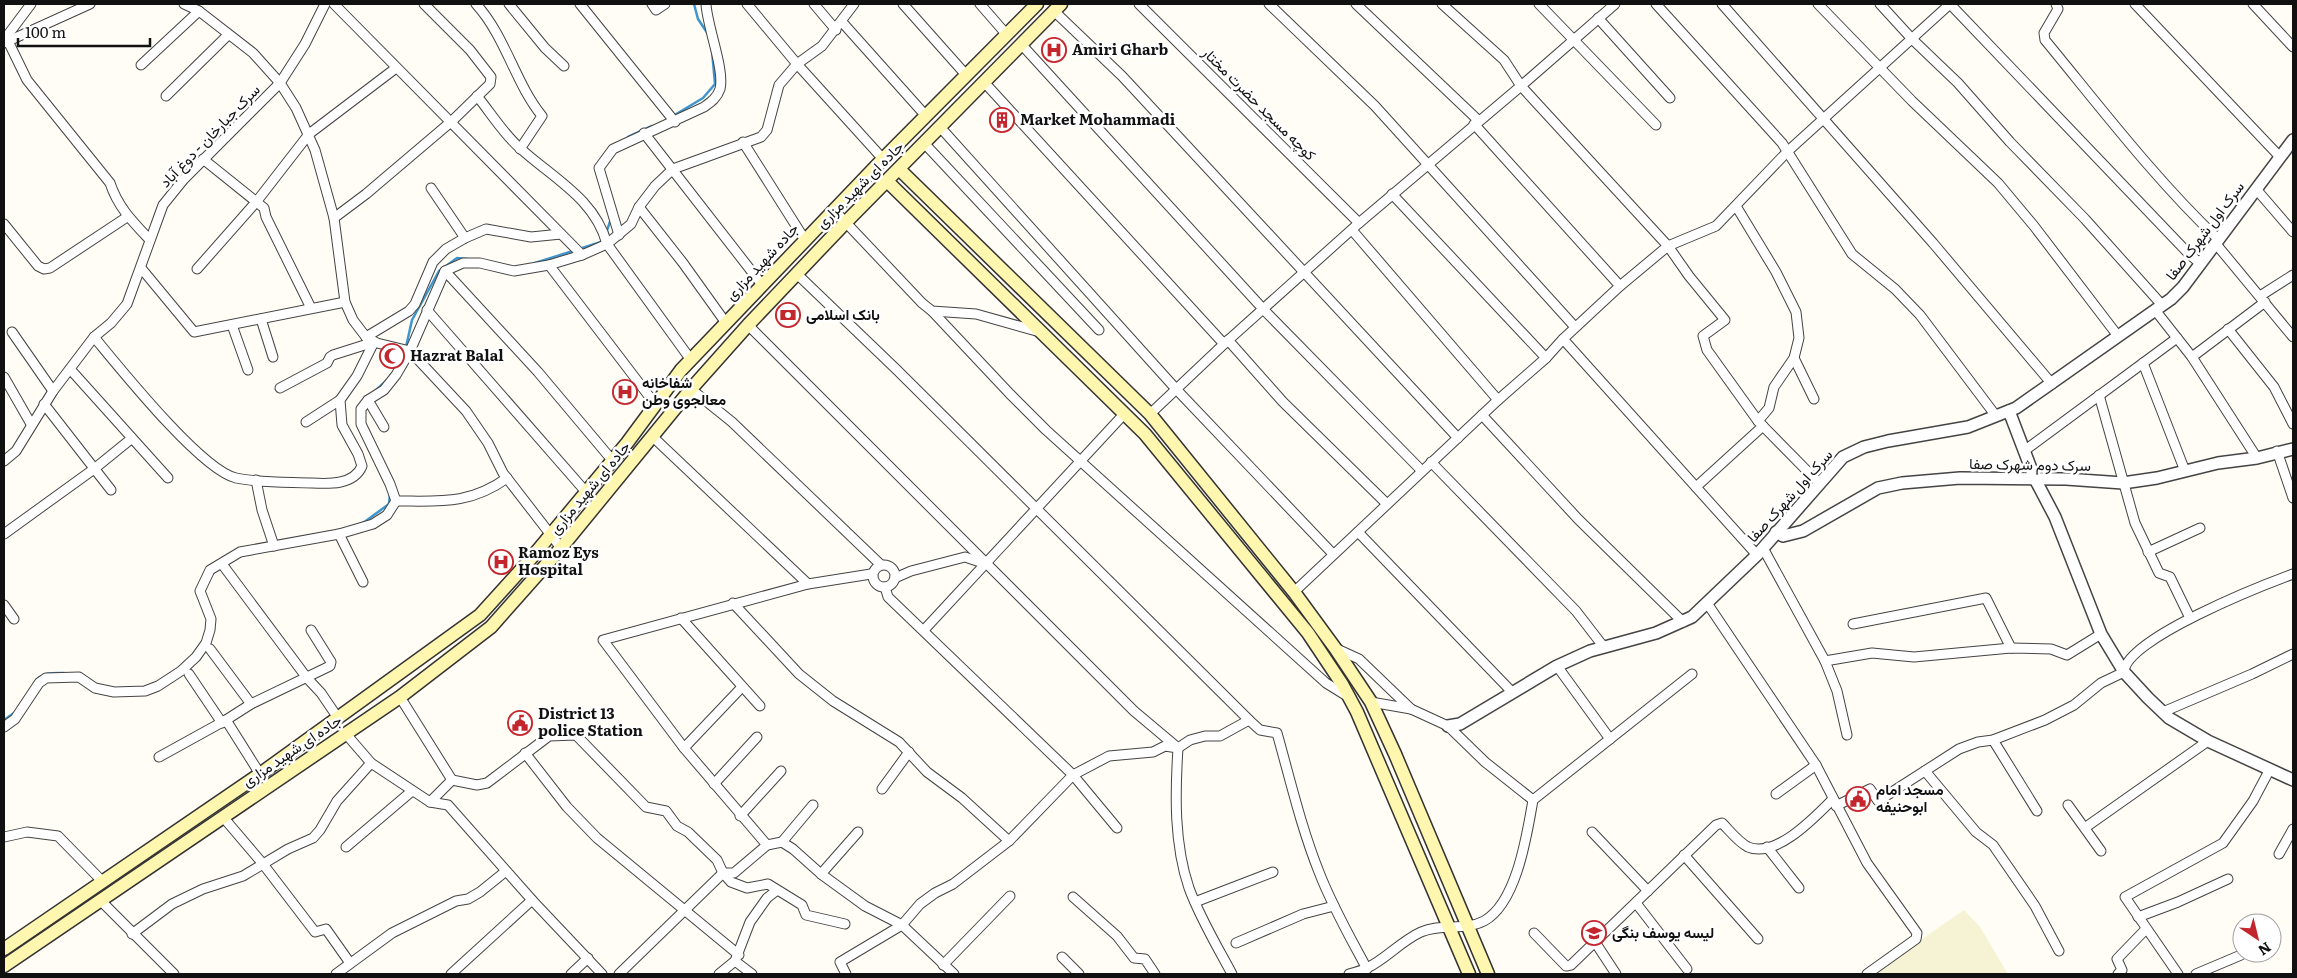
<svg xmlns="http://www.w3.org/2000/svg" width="2297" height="978" font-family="Literata,Vazirmatn,serif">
<rect width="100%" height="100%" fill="#fffdf5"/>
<path fill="#f6f3d4" d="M1964 910 1980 927 2008 974H1872Z"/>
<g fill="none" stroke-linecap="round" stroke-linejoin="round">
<g stroke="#3f96cf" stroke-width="2.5">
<path d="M694 4 698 19 708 34"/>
<path d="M673 116 703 98 715 84 712 51"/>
<path d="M628 137 652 126"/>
<path d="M606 233 611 219"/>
<path d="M535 263 601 242"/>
<path d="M406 347 412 320 439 271 457 258 468 259"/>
<path d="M375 391 386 381"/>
<path d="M363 523 389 504 390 494"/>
<path d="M36 680C44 672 53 673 64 673"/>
<path d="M4 720 14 713"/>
</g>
<defs>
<g id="minor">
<path d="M184 4 199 11 253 53 280 83 296 108 315 150 334 218 345 302 353 320 366 337 377 343 410 351 466 411 488 443 503 473 561 548"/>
<path d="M334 4 582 255"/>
<path d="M476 4C506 37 515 83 542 116L520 149"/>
<path d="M509 4 545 48 564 66"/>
<path d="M580 4 675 122"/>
<path d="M652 4 656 10 665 4"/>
<path d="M747 4 797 64 883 159"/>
<path d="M814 4 836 30"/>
<path d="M903 4 967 76"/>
<path d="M980 4 1007 35"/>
<path d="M1139 4 1359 223"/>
<path d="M1269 4 1375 106 1575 327"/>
<path d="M1356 4 1479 121"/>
<path d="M1442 4 1504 60 1521 86 1668 246 1689 276 1725 320 1703 336 1707 350 1758 421 1819 483"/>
<path d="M1539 4 1656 125"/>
<path d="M1656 4 1782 143 1852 254 1895 289 1920 315 1996 416"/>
<path d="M1722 4 1933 243 2052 384"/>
<path d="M1818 4 1912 101 1998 183 2034 226 2118 336"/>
<path d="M1880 4 1912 39 1958 83 2010 142 2085 219 2162 305"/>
<path d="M2056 4 2058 9 2044 33 2045 40C2101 108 2155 179 2219 240"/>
<path d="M2135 4 2280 157"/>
<path d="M2253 4 2293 47"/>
<path d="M1054 11 1122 76 1458 438"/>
<path d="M1598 18 1670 98"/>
<path d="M842 22 926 116"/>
<path d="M4 40 31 4"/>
<path d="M8 41 27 80 110 183C118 207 132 221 149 239"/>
<path d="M4 43 90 4"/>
<path d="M1021 44 1264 310 1422 471"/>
<path d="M141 65 199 11"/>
<path d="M984 82 1224 344"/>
<path d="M166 96 228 35"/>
<path d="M477 96C491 113 504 135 521 149 553 178 595 199 607 244L691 360"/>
<path d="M1474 124 1620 286"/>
<path d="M940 127 1176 389 1333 554"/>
<path d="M644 133 763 286"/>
<path d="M743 142 805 240"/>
<path d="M924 143 1099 330"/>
<path d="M203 159 264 208 266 217 311 308"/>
<path d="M431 188 465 238"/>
<path d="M2256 189 2293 232"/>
<path d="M1392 194 1546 358"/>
<path d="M1736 206 1776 272 1796 312 1799 338 1794 358 1774 387 1769 408 1758 421"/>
<path d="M639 207 683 263 726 323"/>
<path d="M834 210 922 303 932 311 976 314 1040 332"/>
<path d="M334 218 366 194 452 121 490 84 491 77 470 50 424 4"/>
<path d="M4 224 38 266 44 269 50 268 127 217"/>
<path d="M1352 230 1498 400"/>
<path d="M619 235 599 168 613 149 704 107C711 102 717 98 720 89 725 70 707 26 706 4"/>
<path d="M2216 244 2293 337"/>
<path d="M549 265 655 404"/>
<path d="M141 268 194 332 345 302"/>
<path d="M197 269 257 201 309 134 396 68"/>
<path d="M445 271 538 372 612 460"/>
<path d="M797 274 897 370 1249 720 1260 730 1277 733C1290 779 1301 827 1319 872 1332 906 1350 937 1367 969"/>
<path d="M2260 296 2293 275"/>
<path d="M427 310 586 492"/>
<path d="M2155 310 2192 357 2257 458"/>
<path d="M932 311 1010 394 1046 430 1326 683 1347 696"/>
<path d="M261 319 273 357"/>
<path d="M232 325 248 370"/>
<path d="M748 325 1134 711 1178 748"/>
<path d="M2228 329 2274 387 2293 424"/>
<path d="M12 332 53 391"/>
<path d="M94 337C119 367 201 470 236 478 260 483 287 482 312 483 329 484 354 485 362 466L358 454 342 425 340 400 357 376 374 342"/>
<path d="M366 337 409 311 415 304 433 262 446 249 465 238 486 229 531 237 561 234"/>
<path d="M1563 339 1757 555"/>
<path d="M1228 340 1283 402 1387 504"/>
<path d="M2192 357 2265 302"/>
<path d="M1794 358 1814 399"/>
<path d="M2143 363 2185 471"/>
<path d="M70 369 168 478"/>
<path d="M4 377 31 424"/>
<path d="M280 388 327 363 330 357 333 355 374 342"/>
<path d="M691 389 732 422 881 565"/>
<path d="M2099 395 2135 523 2159 573 2170 577 2190 618"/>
<path d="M368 400 384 427"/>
<path d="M44 404 111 490"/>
<path d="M1150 414 1224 344 1359 223 1521 86 1615 4"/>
<path d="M1482 415 1578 519 1683 622"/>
<path d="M306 422 340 400"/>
<path d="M653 437 808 584"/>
<path d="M2024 451 2177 338"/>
<path d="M2277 451 2293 498"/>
<path d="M4 461 16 451 53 391 94 337 111 323 127 304 163 205 184 179 280 83 305 44 325 4"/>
<path d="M1431 462 1576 611 1603 646"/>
<path d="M256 480 262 510 274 546"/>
<path d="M1696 487 1763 426"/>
<path d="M396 501C439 501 470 505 507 478"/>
<path d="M1358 532 1513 693"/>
<path d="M4 534 94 469 131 439"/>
<path d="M339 534 363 582"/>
<path d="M1763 548 1825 661 1837 691 1847 735"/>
<path d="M2148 552 2200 528"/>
<path d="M222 564 307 678 321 693 338 718"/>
<circle cx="884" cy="576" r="11"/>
<path d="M895 578 911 571 965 557 983 563"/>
<path d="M885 587 888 597 1073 775 1117 828"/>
<path d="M1294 592 1498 400 1546 358 1563 339 1620 286 1668 246 1716 226 1788 151 1950 4 2189 254 2201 264"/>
<path d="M733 603 799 674 833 701 899 742 927 772 962 798 1009 841"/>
<path d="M1707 603 1816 765 1867 863 1917 933 1916 939 1867 974"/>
<path d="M4 605 14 619"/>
<path d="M681 618 760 706"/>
<path d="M1853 624 1986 598 2011 648"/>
<path d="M924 630 1125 413"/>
<path d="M1335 648 1359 659 1411 709 1448 726 1485 762 1533 800"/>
<path d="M210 649 251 704"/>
<path d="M1825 661 1872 653 1914 657 2011 648 2051 649 2067 655 2101 634"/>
<path d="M1557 666 1610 739"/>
<path d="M189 674 222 723"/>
<path d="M400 697 452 780"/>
<path d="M1371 702 1411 709"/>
<path d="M2163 712 2252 674 2293 654"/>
<path d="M226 720 260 774"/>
<path d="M4 727 15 719 39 683 46 678 79 677 95 688 114 692 145 691 158 686 181 671 196 657 206 643 210 630 211 619 200 591 210 570 240 552 339 534 373 524 387 515 396 501 390 484 361 424V409L368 400 384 390 396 375 410 351 445 271 463 263H480L514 271 549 265 582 255 607 244 631 224 639 207 655 186 673 169 761 137 767 130 779 85 797 64 822 46 854 4"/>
<path d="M346 734 371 763 430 802 448 805 532 900 602 974"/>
<path d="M1993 740 2037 811"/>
<path d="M684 748 742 687"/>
<path d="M1178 748C1175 794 1174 844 1189 888 1200 918 1217 946 1232 974"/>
<path d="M525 753 567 807 597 838 739 955"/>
<path d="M159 757 226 720 251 704 330 666 331 662 311 630"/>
<path d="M1925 771 1976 832 1993 845 2035 906 2059 951"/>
<path d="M714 784 757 737"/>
<path d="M882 789 909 752"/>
<path d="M1776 794 1816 765"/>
<path d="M430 802 452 780 477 785 487 783 549 736 576 735 646 807 666 811 677 826 688 832 717 860 723 873 731 882 747 888 768 884 802 905 806 915 845 924"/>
<path d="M2068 805 2101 851"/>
<path d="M1836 806 1870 789 1878 801 1959 749 1978 742 1993 740 2045 720 2074 705 2101 683 2124 672C2125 639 2263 585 2293 574"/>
<path d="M740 816 781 771"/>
<path d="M223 817 263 864 315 932 326 929 350 963"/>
<path d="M2086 827 2208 741"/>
<path d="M1592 832 1648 891"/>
<path d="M4 837 27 832 58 836 103 882"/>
<path d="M782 842 813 805"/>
<path d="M767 845 684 748 603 640 808 584 871 574"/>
<path d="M346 847 412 791"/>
<path d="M1767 847 1799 888"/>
<path d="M2279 854 2293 829"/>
<path d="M1684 855 1758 939"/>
<path d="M821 874 858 832"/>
<path d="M1073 897 1117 936 1134 958 1145 959 1155 974"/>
<path d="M100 900 174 974"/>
<path d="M1195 902 1273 872"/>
<path d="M1636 903 1687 969"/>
<path d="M2138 917 2178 902 2228 879"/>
<path d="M1534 933 1566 966 1571 965 1716 825 1722 823C1730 831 1738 842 1748 847 1776 859 1816 816 1833 799"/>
<path d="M132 934 172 904 203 889 243 876 288 849 313 838 320 830 337 801 371 763"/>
<path d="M1595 942 1616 974"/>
<path d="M1236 943 1303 914 1334 906"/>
<path d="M1062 957 1079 974"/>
<path d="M735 961 752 974"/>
<path d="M943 965 1010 896"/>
<path d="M336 974 392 933 456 901 468 899 480 892 506 871"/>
<path d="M451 974 532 900"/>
<path d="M571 974 588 958"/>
<path d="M619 974 723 873H734L767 845 782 842 793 849 821 874 865 906 902 925 954 974"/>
<path d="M719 974 735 961 750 922 767 898 776 891"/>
<path d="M846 974 840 962 902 925 920 904 935 893 953 884 1009 841 1073 775 1109 756 1153 752 1165 746 1178 748 1190 740 1205 736H1220L1249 720"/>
<path d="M1349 974C1355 972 1361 971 1367 968 1386 959 1401 941 1421 932 1441 923 1465 931 1484 921 1517 903 1527 834 1533 800L1692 674"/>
<path d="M2118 974 2122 970 2117 959 2146 929"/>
<path d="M2178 974 2125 897 2223 843 2253 801 2270 769"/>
<path d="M2196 974 2241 955"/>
</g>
<g id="tertiary">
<path d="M2009 411 2035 479 2055 517 2101 634 2124 672 2148 698 2169 718 2208 741 2293 780"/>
<path d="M1776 532 1783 536 1803 531 1878 488 1902 483 1960 478 2066 479 2123 483 2157 478 2218 463 2257 458 2293 449"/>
<path d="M1448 726 1460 724 1557 666 1590 651 1656 633 1692 617 1757 555 1843 457 1864 447 1888 441 1968 427 2016 408 2171 299 2183 287 2293 140"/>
</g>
<g id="secondary">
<path d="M899 169 1150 414 1294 592 1335 648 1371 702 1395 754 1488 974"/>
<path d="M887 181 1145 434 1308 633 1342 684 1357 712 1469 974"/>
<path d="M4 949 260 774 480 615 528 562 627 443 681 370 883 159 1037 4"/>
<path d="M4 966 400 697 491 627 561 548 691 389 748 325 846 222 1061 4"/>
</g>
</defs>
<use href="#minor" stroke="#444" stroke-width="11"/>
<use href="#tertiary" stroke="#444" stroke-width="14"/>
<use href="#secondary" stroke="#333" stroke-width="15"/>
<use href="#minor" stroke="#fff" stroke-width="9"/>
<use href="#tertiary" stroke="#fff" stroke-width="11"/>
<use href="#secondary" stroke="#fff6b0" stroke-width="12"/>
</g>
<defs>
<symbol id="hospital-ring" viewBox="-11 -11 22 22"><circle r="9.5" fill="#fff" stroke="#c4262e" stroke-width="1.5"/><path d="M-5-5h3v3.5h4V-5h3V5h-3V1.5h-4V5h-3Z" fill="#c4262e"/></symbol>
<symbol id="building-ring" viewBox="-11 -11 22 22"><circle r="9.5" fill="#fff" stroke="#c4262e" stroke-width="1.5"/><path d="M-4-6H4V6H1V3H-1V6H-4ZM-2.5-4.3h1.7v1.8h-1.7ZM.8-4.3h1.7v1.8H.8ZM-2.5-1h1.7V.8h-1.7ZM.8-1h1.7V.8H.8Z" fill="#c4262e"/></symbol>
<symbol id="bank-ring" viewBox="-11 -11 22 22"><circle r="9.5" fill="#fff" stroke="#c4262e" stroke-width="1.5"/><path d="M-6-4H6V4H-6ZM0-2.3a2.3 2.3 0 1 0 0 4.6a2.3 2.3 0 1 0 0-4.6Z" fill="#c4262e"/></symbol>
<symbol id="mosque-ring" viewBox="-11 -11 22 22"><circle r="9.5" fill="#fff" stroke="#c4262e" stroke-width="1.5"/><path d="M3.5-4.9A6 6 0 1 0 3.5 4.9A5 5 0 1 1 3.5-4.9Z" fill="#c4262e"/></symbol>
<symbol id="civic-ring" viewBox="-11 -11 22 22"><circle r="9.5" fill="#fff" stroke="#c4262e" stroke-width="1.5"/><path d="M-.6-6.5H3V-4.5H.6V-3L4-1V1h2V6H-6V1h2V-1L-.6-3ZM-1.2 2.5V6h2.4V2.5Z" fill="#c4262e"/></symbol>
<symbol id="school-ring" viewBox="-11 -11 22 22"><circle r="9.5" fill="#fff" stroke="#c4262e" stroke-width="1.5"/><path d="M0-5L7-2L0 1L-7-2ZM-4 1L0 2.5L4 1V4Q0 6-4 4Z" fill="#c4262e"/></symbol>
</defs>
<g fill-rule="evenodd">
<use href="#hospital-ring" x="1040" y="36" width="28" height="28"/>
<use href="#building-ring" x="988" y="106" width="28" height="28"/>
<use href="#bank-ring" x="774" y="301" width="28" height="28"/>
<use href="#mosque-ring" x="378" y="342" width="28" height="28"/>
<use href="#hospital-ring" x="611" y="378" width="28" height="28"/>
<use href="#hospital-ring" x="487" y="548" width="28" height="28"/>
<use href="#civic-ring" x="506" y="709" width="28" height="28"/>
<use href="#civic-ring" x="1844" y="785" width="28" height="28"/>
<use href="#school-ring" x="1580" y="919" width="28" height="28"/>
</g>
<g text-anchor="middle" stroke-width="5" stroke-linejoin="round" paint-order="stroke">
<g font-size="15" font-weight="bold" fill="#111" stroke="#fff" text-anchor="start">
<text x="1072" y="55">Amiri Gharb</text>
<text x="1020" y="125">Market Mohammadi</text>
<text x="806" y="320">بانک اسلامی</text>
<text x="410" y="361">Hazrat Balal</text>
<text x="642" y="388">شفاخانه<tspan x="642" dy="17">معالجوی وطن</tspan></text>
<text x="518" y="558">Ramoz Eys<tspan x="518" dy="17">Hospital</tspan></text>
<text x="538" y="719">District 13<tspan x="538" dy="17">police Station</tspan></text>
<text x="1876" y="795">مسجد امام<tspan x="1876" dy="17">ابوحنیفه</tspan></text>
<text x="1612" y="938">لیسه یوسف بنگی</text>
</g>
<g font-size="15" fill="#111" stroke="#fff">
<text transform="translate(1259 104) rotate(45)" y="5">کوچه مسجد حضرت مختار</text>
<text transform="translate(210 136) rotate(-46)" y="5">سرک جبارخان - دوغ آباد</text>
<text transform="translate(860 185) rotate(-45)" y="5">جاده ای شهید مزاری</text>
<text transform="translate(2205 231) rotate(-53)" y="5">سرک اول شهرک صفا</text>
<text transform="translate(762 262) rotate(-47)" y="5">جاده شهید مزاری</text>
<text transform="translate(2030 465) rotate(1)" y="5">سرک دوم شهرک صفا</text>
<text transform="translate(590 488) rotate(-50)" y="5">جاده ای شهید مزاری</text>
<text transform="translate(1790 496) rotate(-48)" y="5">سرک اول شهرک صفا</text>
<text transform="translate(292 751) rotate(-34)" y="5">جاده ای شهید مزاری</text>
</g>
</g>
<rect width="2297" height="978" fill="none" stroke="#111111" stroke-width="10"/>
<g transform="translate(2257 938) rotate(145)"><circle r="24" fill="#ffffff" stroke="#a0a0a0"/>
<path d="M0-4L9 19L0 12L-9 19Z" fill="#c4262e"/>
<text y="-8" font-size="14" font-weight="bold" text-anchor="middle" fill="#111111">N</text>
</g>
<path d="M18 38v8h132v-8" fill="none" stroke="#111111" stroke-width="2.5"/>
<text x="25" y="38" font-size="15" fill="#111111" stroke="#ffffff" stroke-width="4" paint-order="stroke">100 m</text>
</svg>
